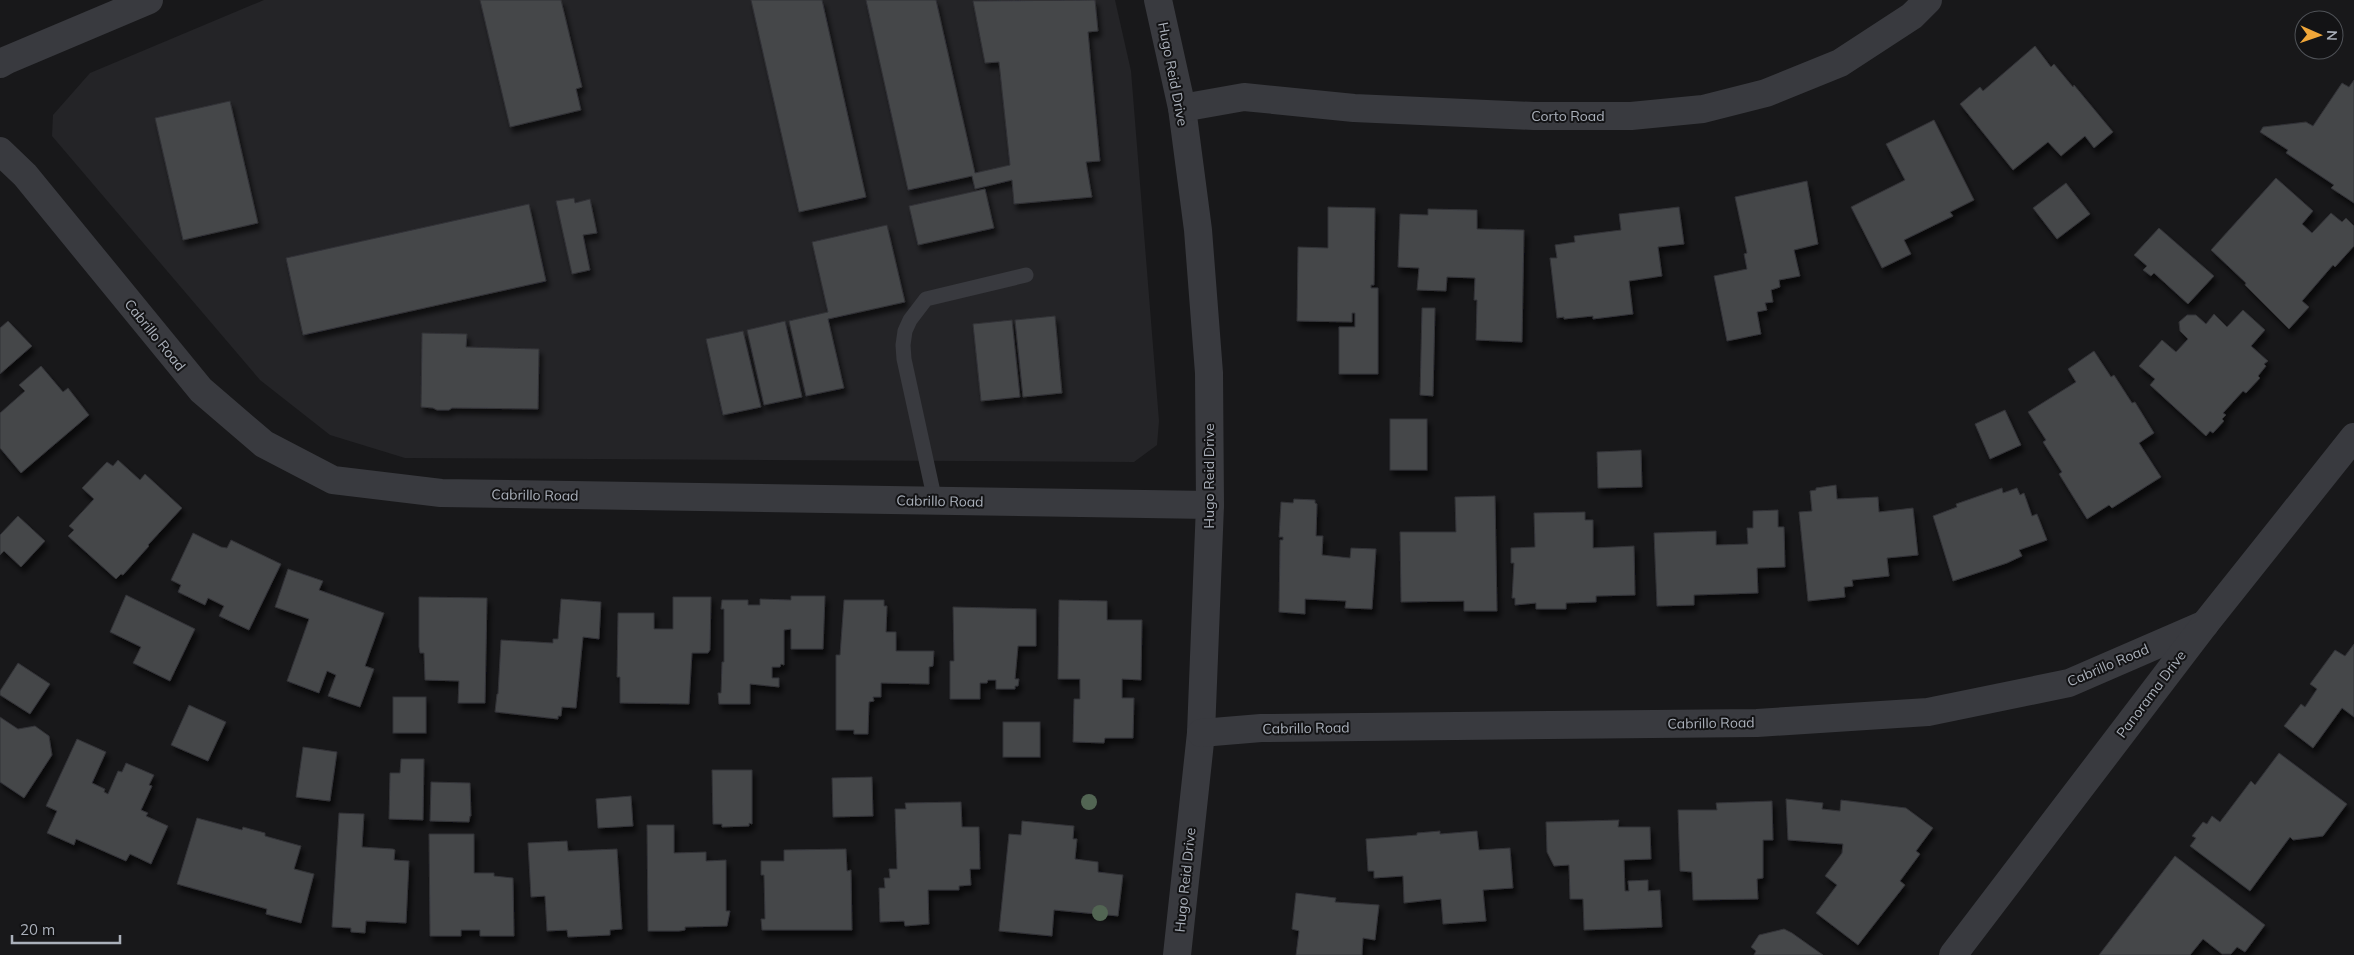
<svg xmlns="http://www.w3.org/2000/svg" width="2354" height="955" font-family="Mulish,sans-serif">
<defs>
<filter id="shadow"><feDropShadow dx="3" dy="5.5" stdDeviation="2.5" flood-color="#0009"/></filter>
</defs>
<rect width="100%" height="100%" fill="#18181a"/>
<path fill="#242427" d="M264 0H1115L1131 71 1159 421 1157 445 1134 462 405 458 330 435 260 380 52 136 53 115 90 73Z"/>
<g fill="#44464a" stroke="#323236" filter="url(#shadow)">
<path d="M480 0H561L582 87 576 89 581 110 510 127Z"/>
<path d="M751 0H822L866 197 799 212Z"/>
<path d="M866 0H936L975 173 1010 165 999 62 985 63 973 1 1095 0 1098 31 1088 32 1100 161 1086 162 1092 197 1014 204 1012 180 975 189 972 176 908 190Z"/>
<path d="M2035 46 2051 67 2054 64 2073 87 2074 85 2113 132 2094 148 2085 136 2061 156 2048 142 2013 170 1960 104 1980 87 1983 91Z"/>
<path d="M2354 80V203L2331 188 2334 185 2286 153 2288 150 2260 132 2263 127 2306 122 2313 126 2342 83 2349 87Z"/>
<path d="M230 101 258 223 183 240 155 118Z"/>
<path d="M1934 120 1974 200 1950 212 1953 216 1904 240 1911 254 1882 268 1851 207 1905 180 1886 144Z"/>
<path d="M2276 178 2313 211 2302 224 2312 233 2331 213 2342 222 2346 218 2354 226V246L2335 267 2333 265 2302 301 2309 307 2289 329 2245 285 2246 283 2211 250Z"/>
<path d="M1807 181 1818 244 1794 250 1800 276 1779 280 1780 287 1771 290 1773 302 1765 303 1767 310 1757 312 1761 334 1727 341 1714 276 1747 269 1744 254 1747 253 1735 197Z"/>
<path d="M2066 183 2090 214 2057 239 2033 208Z"/>
<path d="M985 189 994 228 918 245 909 206Z"/>
<path d="M574 198 575 203 590 199 597 233 583 235 590 270 572 274 556 201Z"/>
<path d="M529 204 546 281 303 335 286 258Z"/>
<path d="M1328 207 1375 208 1374 285H1371V288H1378V374H1339V327H1355V313H1352V322L1297 321 1298 247 1328 248Z"/>
<path d="M1679 207 1684 244 1658 247 1662 276 1629 281 1633 314 1593 319V316L1564 319V317L1557 318 1550 258H1557L1555 245 1575 242 1574 236 1621 230 1619 214Z"/>
<path d="M1428 209 1477 210V229L1524 230 1522 342 1476 340 1477 300H1474L1475 278 1447 277 1446 291 1417 290 1419 268 1398 267 1400 214 1428 215Z"/>
<path d="M887 225 905 302 828 319 844 388 806 396 789 321 828 312 812 242Z"/>
<path d="M2159 228 2214 276 2188 304 2154 273 2151 276 2143 270 2147 266 2134 255Z"/>
<path d="M1422 308H1435L1433 396 1420 395Z"/>
<path d="M2243 310 2265 330 2251 346 2268 361 2264 364 2266 366 2258 376 2260 378 2246 393 2243 391 2223 413 2226 415 2222 419 2224 421 2213 433 2210 431 2206 436 2150 385 2155 379 2139 366 2162 340 2176 352 2188 339 2180 331 2179 322 2187 315H2196L2206 324 2214 314 2227 327Z"/>
<path d="M1055 316 1062 393 1023 397 1015 320Z"/>
<path d="M1012 320 1020 397 981 401 973 324Z"/>
<path d="M8 321 32 346 0 374V328Z"/>
<path d="M785 321 802 397 764 405 747 330Z"/>
<path d="M743 331 761 407 723 415 706 339Z"/>
<path d="M422 333 467 334 466 347 539 349 538 409 452 408 449 410H437L433 408 421 407Z"/>
<path d="M2094 351 2111 377 2114 375 2132 403 2135 402 2154 433 2139 443 2161 477 2112 508 2109 505 2087 519 2059 474 2062 472 2043 442 2046 440 2028 412 2076 382 2068 369Z"/>
<path d="M41 366 63 392 68 388 89 415 21 473 0 448V413L25 391 19 385Z"/>
<path d="M2005 410 2021 445 1990 459 1975 424Z"/>
<rect x="1390" y="419" width="37" height="51"/>
<path d="M1641 450 1642 487 1598 488 1597 452Z"/>
<path d="M118 460 140 480 145 474 182 508 148 545 149 546 123 575 121 574 116 579 68 536 74 530 69 526 94 499 82 488 107 462 113 466Z"/>
<path d="M1836 485 1837 499 1878 497 1879 512 1913 508 1918 555 1887 558 1889 576 1852 580 1853 586 1844 587 1845 597 1808 601 1799 512 1812 511 1810 491 1816 490V488Z"/>
<path d="M2002 488 2003 493 2017 488 2020 495 2024 493 2032 516 2037 514 2047 540 2019 550 2022 556 2007 563 1953 581 1933 516 1957 507 1956 504Z"/>
<path d="M1495 496 1497 611H1464V601L1401 602 1400 532H1456L1455 497Z"/>
<path d="M1294 499 1315 500V503L1317 504 1316 536H1323L1322 555 1350 558 1351 548 1376 549 1372 609 1345 608 1346 601 1305 599V614L1279 612 1280 540H1283V537H1279L1281 502 1293 503Z"/>
<path d="M1778 510V527H1784L1785 567 1757 568 1758 593 1694 595V605L1657 606 1654 533 1716 531V545L1748 544 1747 528H1753V511Z"/>
<path d="M1585 512V520H1593V548L1634 546 1635 595 1596 596V602L1566 603V609H1536V603L1515 605V598H1512L1514 563H1511V548L1535 547 1534 513Z"/>
<path d="M18 516 45 541 21 567 4 551 0 555V535Z"/>
<path d="M193 533 221 547 227 548 231 540 281 564 249 630 219 616 224 606 208 598 205 605 178 592 181 585 171 580Z"/>
<path d="M288 569 323 581 319 590 384 613 365 666 374 669 360 707 328 696 336 675 327 671 319 693 287 681 309 619 275 607Z"/>
<path d="M126 595 195 629 170 681 133 663 141 647 110 632Z"/>
<path d="M791 596H825L823 649H791V629L784 630V665L781 664 780 667H772V678H779V687L750 684V704H719L718 693H721L722 662H724V609H721L722 600H748V605H760V599L791 600Z"/>
<path d="M419 597 487 598 485 703H458L459 681 425 680 424 653H420L419 647Z"/>
<path d="M673 597H711L710 650 708 653H692L689 704 620 703V677H617L618 613H654V629H673Z"/>
<path d="M561 599 601 602 599 639 583 637 576 708 562 707 561 716H558V719L495 712 497 694H498L501 640 553 643V639H558Z"/>
<path d="M844 600H884V606H887L886 632H896V651H934L933 666 929 667V684L881 683V697H873L874 701 869 702 868 734H854V730H836V655H840Z"/>
<path d="M1059 600 1107 601V620H1142L1141 680 1122 679V698H1134L1133 738H1105L1104 743 1073 742 1074 699H1080V679H1058Z"/>
<path d="M953 607 1036 609V646H1018L1015 679H1019L1018 686H1015V689H996V680H988L987 683H980V699H950V661H954Z"/>
<path d="M2354 644V717L2342 708 2313 748 2284 726 2301 704 2305 707 2317 689 2310 684 2335 650 2345 656Z"/>
<path d="M18 663 50 684 30 714 0 695V691Z"/>
<rect x="393" y="697" width="33" height="36"/>
<path d="M189 705 226 722 208 761 171 745Z"/>
<path d="M0 717 18 729 35 726 49 736 52 755 24 798 0 782Z"/>
<rect x="1003" y="722" width="37" height="35"/>
<path d="M77 739 106 752 92 783 105 789 104 792 108 794 118 771 122 772 126 763 154 775 149 785 152 786 141 810 148 813 146 816 168 826 151 864 130 854 126 861 76 839 74 845 47 833 57 811 46 806Z"/>
<path d="M303 747 337 752 330 801 296 797Z"/>
<path d="M2279 753 2347 804 2323 836 2293 840 2290 837 2250 891 2190 846 2196 838 2192 836 2203 822 2207 824 2212 816 2220 822 2251 781 2255 785Z"/>
<path d="M401 759H424L423 820 389 819 390 773H400Z"/>
<path d="M712 770H752V824L749 823V826L722 827V824H713Z"/>
<path d="M872 777 873 816 833 817 832 778Z"/>
<path d="M431 782 470 783 471 816H470L469 822 430 821Z"/>
<path d="M631 796 633 826 598 828 596 799Z"/>
<path d="M1786 799 1823 803 1822 809 1840 811 1841 800 1906 808 1933 828 1916 851 1920 854 1900 881 1905 885 1858 945 1816 913 1837 885 1825 876 1842 853 1843 844 1788 840Z"/>
<path d="M1772 801 1773 840H1763V878L1757 879 1758 899 1693 900 1692 872 1680 871 1678 810H1717L1716 803Z"/>
<path d="M961 802 962 827H979L980 869H970L971 885 959 886V890H928L929 924 905 926 904 921 880 922 879 888H885L884 878H890L889 869H897L895 809H906L905 803Z"/>
<path d="M339 813 364 814 362 847 393 849 395 850 394 860 409 861 406 923 366 921 365 933 351 932V928L332 927Z"/>
<path d="M197 818 242 830 243 827 265 833V836L301 846 294 869 314 874 301 923 266 914 267 909 177 884Z"/>
<path d="M1619 820 1618 827H1650L1651 859 1624 860 1625 891H1629L1628 881 1648 880V891L1660 890 1662 927 1584 930 1583 899H1570L1569 865 1554 866 1547 852 1546 822Z"/>
<path d="M1022 821 1074 826 1073 839H1077L1075 859 1098 862V872L1123 875 1118 916 1054 910 1052 936 999 931 1009 834 1021 835Z"/>
<path d="M647 825H674V853L706 852V861L726 860V911H730L727 926 685 927V930L679 931H648Z"/>
<path d="M1440 831V834L1477 831 1479 850 1510 848 1513 888 1483 890 1486 921 1443 924 1441 899 1404 903 1403 876 1374 878V871H1368L1366 839 1417 835V833Z"/>
<path d="M429 834H474V873H494V876L513 878 514 936H480V930H461V936H430Z"/>
<path d="M567 841 568 851 617 849 622 929 610 930V935L568 937 567 930 547 931 545 896 531 897 528 843Z"/>
<path d="M846 849 847 871 851 870 852 930H762L761 919H765L764 875H761V861H784V850Z"/>
<path d="M2175 856 2265 925 2245 952 2237 947 2231 954H2222L2203 939 2190 955H2099Z"/>
<path d="M1296 893 1336 898 1335 902 1379 905 1375 940 1363 938 1362 955H1296L1299 931 1292 929Z"/>
<path d="M1784 929 1792 933 1823 955H1754L1756 951 1751 947 1759 935Z"/>
</g>
<g fill="none" stroke-linecap="round" stroke-linejoin="round">
<path stroke="#393a3f" stroke-width="15" d="M935 501 904 359 903 345 905 331 910 320 926 299 1026 275"/>
<g stroke="#393a3f" stroke-width="28">
<path d="M1158 0 1182 108 1198 230 1209 373 1210 505 1201 733 1177 955"/>
<path d="M0 64 7 60 149 0"/>
<path d="M1182 108 1244 97 1354 108 1534 116H1631L1703 109 1766 93 1840 63 1912 16 1928 0"/>
<path d="M0 151 25 175 201 390 264 444 333 480 441 493 1210 505"/>
<path d="M1201 733 1261 728 1757 723 1928 712 2069 683 2205 624"/>
<path d="M1953 955 2205 624 2354 437"/>
</g>
</g>
<g fill="#526553">
<circle cx="1089" cy="802" r="8"/>
<circle cx="1100" cy="913" r="8"/>
</g>
<g text-anchor="middle" stroke-width="4" stroke-linejoin="round" paint-order="stroke">
<g font-size="14" fill="#aab0ba" stroke="#131315">
<text transform="translate(1173 74) rotate(79)" y="5">Hugo Reid Drive</text>
<text x="1568" y="121">Corto Road</text>
<text transform="translate(155 335) rotate(51)" y="5">Cabrillo Road</text>
<text transform="translate(1209 476) rotate(-90)" y="5">Hugo Reid Drive</text>
<text transform="translate(535 495) rotate(1)" y="5">Cabrillo Road</text>
<text transform="translate(940 501) rotate(1)" y="5">Cabrillo Road</text>
<text transform="translate(2108 665) rotate(-23)" y="5">Cabrillo Road</text>
<text transform="translate(2151 694) rotate(-53)" y="5">Panorama Drive</text>
<text transform="translate(1711 723) rotate(-1)" y="5">Cabrillo Road</text>
<text transform="translate(1306 728) rotate(-1)" y="5">Cabrillo Road</text>
<text transform="translate(1185 880) rotate(-84)" y="5">Hugo Reid Drive</text>
</g>
</g>
<g transform="translate(2319 35) rotate(92)"><circle r="24" fill="#131315" stroke="#4f5257"/>
<path d="M0-4L9 19L0 12L-9 19Z" fill="#f1a739"/>
<text y="-8" font-size="14" font-weight="bold" text-anchor="middle" fill="#aab0ba">N</text>
</g>
<path d="M12 935v8h108v-8" fill="none" stroke="#aab0ba" stroke-width="2.5"/>
<text x="20" y="935" font-size="15" fill="#aab0ba" stroke="#131315" stroke-width="4" paint-order="stroke">20 m</text>
</svg>
